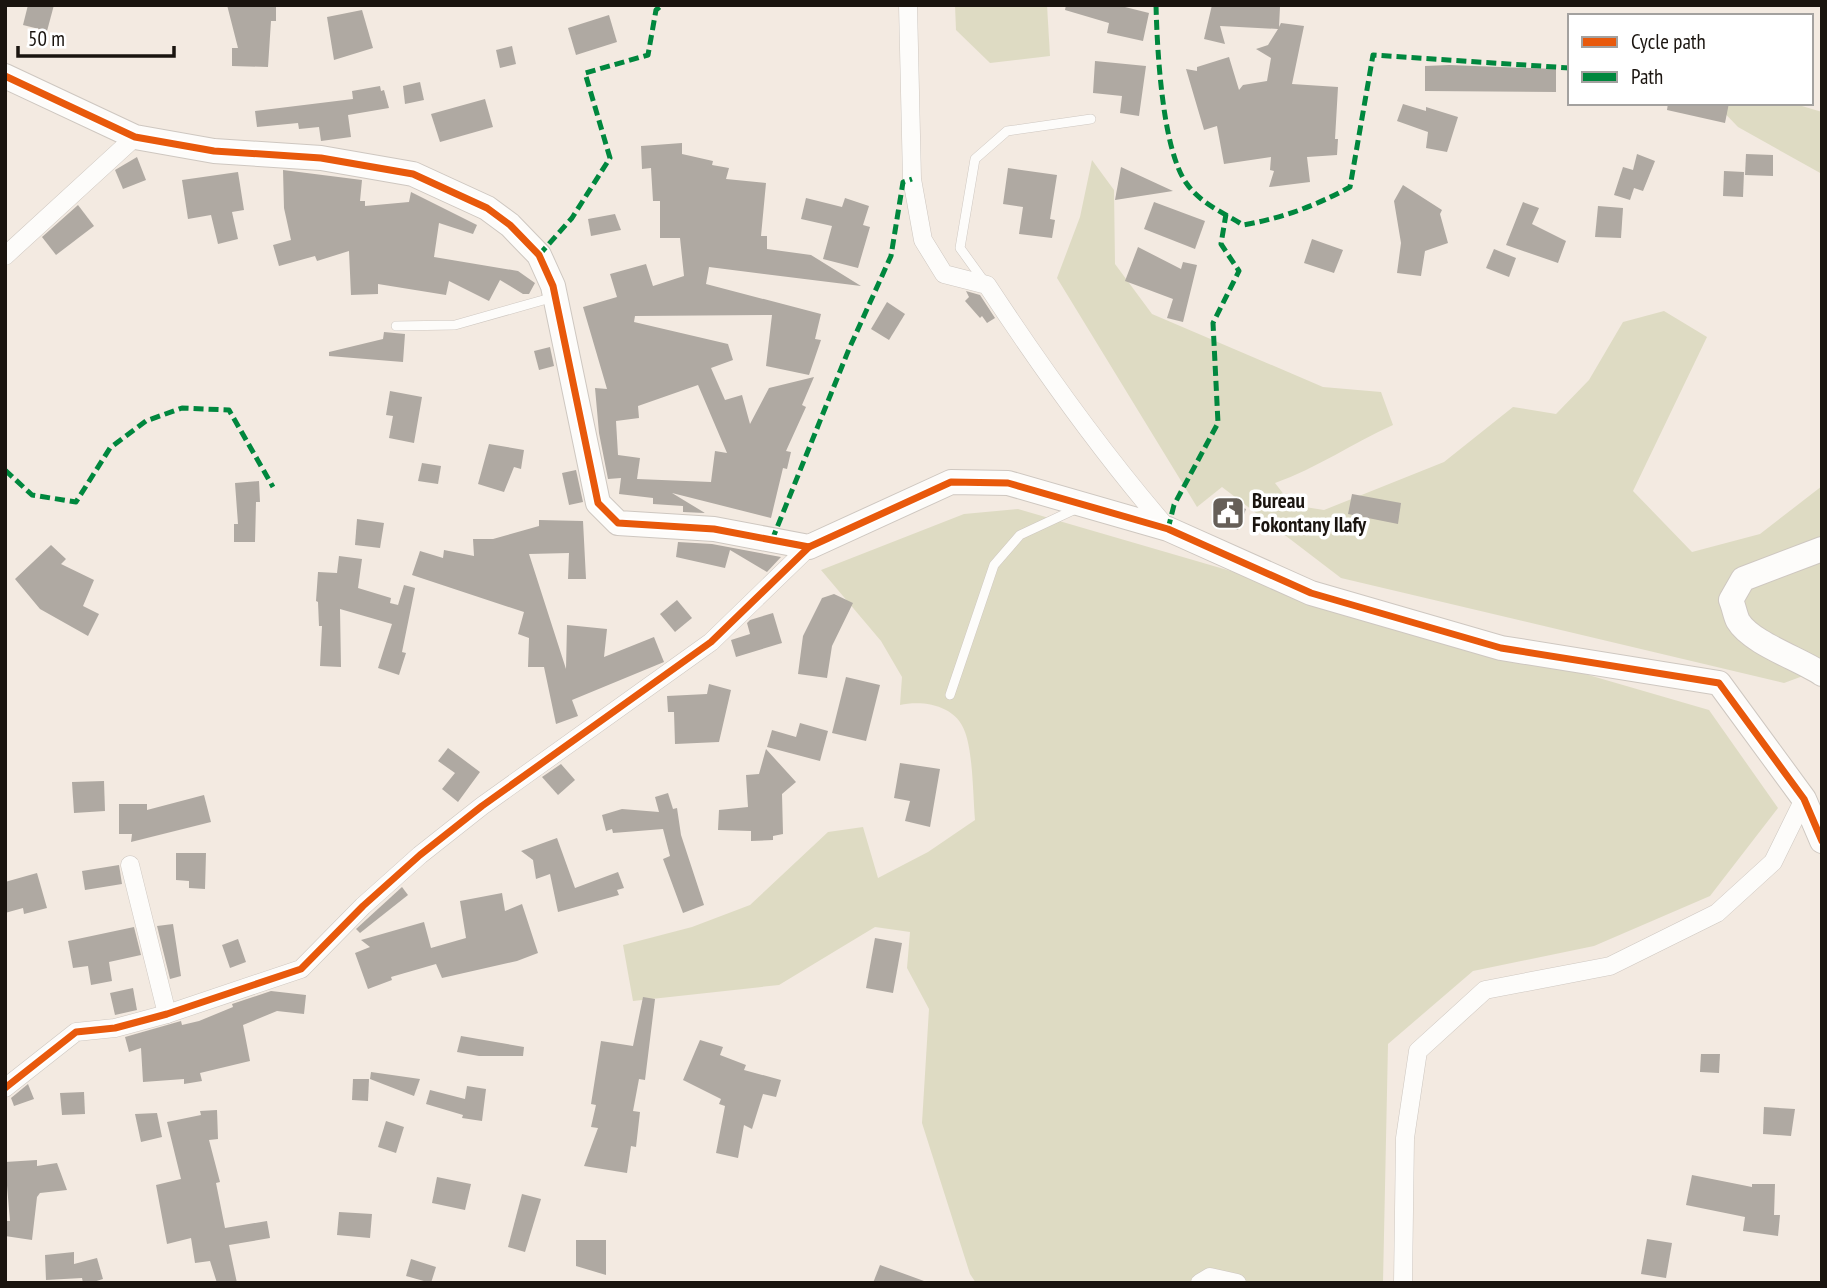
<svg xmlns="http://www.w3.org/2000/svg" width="1827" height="1288" font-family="'PT Sans Narrow',sans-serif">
<rect width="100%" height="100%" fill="#f3eae1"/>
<g fill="#dedbc3">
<path d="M955 5H1047L1050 56 990 63 956 30Z"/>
<path d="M1715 103H1792L1822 112V174L1738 127Z"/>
<path d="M1092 160 1114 190 1115 264 1152 314 1323 387 1381 392 1393 425C1353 443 1317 468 1275 483L1292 505 1324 510 1444 462 1513 407 1556 414 1589 380 1623 322 1664 311 1707 337 1633 491 1692 552 1760 534 1822 486V669L1784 683 1341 578 1222 487 1197 507 1057 278 1080 217Z"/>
<path d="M1018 509 1709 710 1778 808 1710 896 1594 946 1473 971 1388 1044 1383 1283H976L970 1274 922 1123 929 1009 907 968 910 932 875 927 779 985 633 1001 623 945 692 927 750 905 828 832 863 827 878 878 928 852 975 820C973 796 973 753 965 732 956 705 923 700 900 705L902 677 881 641 821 570 964 514Z"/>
</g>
<g fill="#afa9a2" fill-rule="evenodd">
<path d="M28 5H54L47 31 23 25Z"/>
<path d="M227 5H276V21H271L268 67 232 66V48H238Z"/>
<path d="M1066 5H1117L1149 13 1143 41 1107 33 1109 23 1065 10Z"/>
<path d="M1212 5 1280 7 1279 27 1281 23 1304 26 1292 84 1338 87 1335 139H1338L1337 155 1307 157 1310 182 1269 187 1274 171 1270 170 1271 157 1224 164 1217 126 1204 130 1186 69 1197 71V67L1229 57 1239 90 1243 85 1267 81 1271 58 1256 49 1268 45 1278 29 1220 26 1225 44 1204 39Z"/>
<path d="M362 10 373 48 334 60 327 17Z"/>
<path d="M609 15 617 42 576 55 568 28Z"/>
<path d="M512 46 516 64 500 68 496 50Z"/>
<path d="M1095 61 1146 66 1139 116 1120 113 1122 96 1093 93Z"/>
<path d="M1449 65 1556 69V92L1425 91V66Z"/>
<path d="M420 82 424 100 405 104 403 86Z"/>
<path d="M380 86 381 91 384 90 389 108 348 115 351 137 321 141 319 127 299 129 298 123 257 127 255 111 353 99 352 91Z"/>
<path d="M485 99 493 127 440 142 431 114Z"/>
<path d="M1668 103H1729L1725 123 1667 110Z"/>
<path d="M1403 104 1426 111V107L1458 117 1447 152 1426 148 1428 132 1397 121Z"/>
<path d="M682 143V154L713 161 712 165 729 168 726 179 766 183 761 236H767V249L811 255 861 286 709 267 706 284 821 314 815 339 821 340 809 375 766 366 772 315 635 316 634 322 728 344 733 360 711 368 725 400 742 395 750 424 769 388 814 377 802 405 806 407 786 451 791 452 787 469 783 468 771 518 672 493 705 513 683 512V506L653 504V498L619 494 621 478 608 479 599 433 595 388 607 389 583 307 617 297 610 274 646 264 653 286 684 276 680 238H660V201H653L651 168 642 169 641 146ZM698 385 727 453 715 451 711 482 637 479 640 458 618 455 616 421 639 418 638 406Z"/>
<path d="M1637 154 1655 161 1643 191 1634 188 1630 200 1614 195 1623 167 1633 170Z"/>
<path d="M1746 154 1773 155V176L1745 175Z"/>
<path d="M137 157 146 180 123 189 115 170Z"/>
<path d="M1121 167 1173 191 1115 200Z"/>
<path d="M1008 168 1057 175 1050 219 1055 220 1052 238 1019 234 1023 207 1003 204Z"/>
<path d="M283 170 362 180 360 201H365V206L409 202 411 192 477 225 473 234 439 223 434 257 518 271 535 283 529 294H523L500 280 489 301 449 281 446 295 378 284V294L351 295 349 251 317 261 315 256 279 266 273 245 291 240 284 208Z"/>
<path d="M1724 171 1744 172 1743 197 1723 196Z"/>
<path d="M238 172 244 210 232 212 238 239 218 244 211 215 188 219 182 180Z"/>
<path d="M1403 185 1442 210 1440 214 1448 243 1425 251 1421 276 1397 273 1401 243 1394 201Z"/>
<path d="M806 198 842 207 845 198 869 206 863 225 870 227 858 268 823 259 832 226 801 219Z"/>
<path d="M1154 202 1205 221 1195 249 1144 229Z"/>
<path d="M1523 202 1539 208 1532 224 1566 241 1558 263 1506 245Z"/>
<path d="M78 205 94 226 56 255 42 237Z"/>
<path d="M1598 206 1623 208 1621 238 1595 237Z"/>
<path d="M615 214 621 230 591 236 588 219Z"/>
<path d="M1312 239 1343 250 1334 273 1304 263Z"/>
<path d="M1138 247 1181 269 1183 262 1197 265 1183 322 1167 318 1173 299 1125 281Z"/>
<path d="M1494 249 1516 258 1509 277 1486 268Z"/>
<path d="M966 291 980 295 995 318 987 323 982 316 980 318 965 301 969 297Z"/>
<path d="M887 302 905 314 889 340 871 329Z"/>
<path d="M384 332 405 334 403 362 329 356V352L383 339Z"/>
<path d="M550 347 554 366 539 370 534 351Z"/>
<path d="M390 391 422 397 414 443 389 438 393 416 386 415Z"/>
<path d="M489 444 524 450 521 469 514 467 504 492 478 484Z"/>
<path d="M422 463 441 466 438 484 418 481Z"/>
<path d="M576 470 583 502 569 505 562 473Z"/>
<path d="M259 481 260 502H256L255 542H234V524H238L235 483Z"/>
<path d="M1352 494 1401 503 1398 524 1348 514Z"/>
<path d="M1220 499 1246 509 1238 530 1212 520Z"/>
<path d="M357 519 384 523 380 548 355 545Z"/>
<path d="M539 520 583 521 586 579H568L569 553 529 554 566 669 567 625 607 629 604 657 654 637 664 662 572 700 578 716 556 724 544 667H528L529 638 518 634 524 612 412 575 420 551 443 558 444 550 474 556 473 539H493L539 526Z"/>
<path d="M678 542 712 544 781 557 767 572 730 550 725 568 676 557Z"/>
<path d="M51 545 66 559 61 564 94 580 83 606 99 614 88 636 40 609 15 579Z"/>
<path d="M339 556 362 559 358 588 391 598 390 603 398 605 404 585 415 588 402 652 406 653 399 675 378 668 392 624 340 609 341 667 320 666 322 626H319L318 602 316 601 318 572 337 573Z"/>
<path d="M834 594 853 603 832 646 827 678 798 674 803 636 822 598Z"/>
<path d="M677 600 692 618 675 632 660 614Z"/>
<path d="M773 613 782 643 736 657 731 640 750 634 747 623 750 620Z"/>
<path d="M846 677 880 685 866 741 832 733Z"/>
<path d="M709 684 731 690 719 742 675 744 674 712H668L667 696 707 694Z"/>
<path d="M800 723 828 731 820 761 767 747 772 730 796 737Z"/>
<path d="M448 748 480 772 458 802 442 789 455 773 438 761Z"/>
<path d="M766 749 796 782 782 794 783 834 773 836V840L751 841V831L718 830 719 810 748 807 746 775 759 774Z"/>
<path d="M900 763 940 769 930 827 905 821 910 801 894 798Z"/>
<path d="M561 764 575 780 558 795 542 777Z"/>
<path d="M104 781 105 811 74 813 72 782Z"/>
<path d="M668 793 673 809 677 808 681 835 704 905 683 913 663 859 670 856 663 829 613 833 612 829 606 831 602 815 622 809 659 812 655 797Z"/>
<path d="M204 795 211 822 131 842 132 834H119V804H147V810Z"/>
<path d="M557 838 575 888 618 872 624 888 617 890 619 895 558 912 550 874 536 879 533 860 521 851Z"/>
<path d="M176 853H206L205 889 189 888V881L176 880Z"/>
<path d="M119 865 122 884 85 890 82 871Z"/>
<path d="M37 873 47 908 24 914 23 908 5 913V882Z"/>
<path d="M402 887 408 895 360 933 356 929Z"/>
<path d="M502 893 505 911 522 904 538 953 517 961 442 978 436 964 391 977 392 980 368 989 355 953 370 947 361 940 424 922 431 948 466 938 460 901Z"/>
<path d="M173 924 181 976 170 979 157 926Z"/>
<path d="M134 927 141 955 109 962 112 981 91 985 88 966 73 968 68 941Z"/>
<path d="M875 938 902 943 893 993 866 988Z"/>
<path d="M238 939 246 962 230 968 222 945Z"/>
<path d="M133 988 137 1010 115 1015 110 993Z"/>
<path d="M271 991 306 995 304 1014 277 1011 243 1025 250 1061 200 1073 202 1081 184 1084V1079L143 1082 141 1048 129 1052 125 1037 181 1021 182 1025 199 1021 233 1007 232 1004Z"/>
<path d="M643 997 655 999 645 1080 639 1079 633 1111 640 1112 636 1147 631 1146 627 1173 584 1166 598 1128 591 1127 596 1105 591 1104 601 1041 633 1046Z"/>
<path d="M461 1036 524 1047 523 1056H479L457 1052Z"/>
<path d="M700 1040 723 1047 720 1055 746 1065 744 1070 781 1080 776 1097 763 1094 752 1129 744 1125 738 1158 716 1153 725 1106 719 1104 721 1099 683 1080Z"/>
<path d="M1701 1054H1720L1719 1073 1700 1072Z"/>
<path d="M371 1072 420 1079 414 1096 370 1079Z"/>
<path d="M353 1079H369L368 1101 352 1100Z"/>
<path d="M28 1084 34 1099 14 1106 11 1098Z"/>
<path d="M467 1086 486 1089 482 1121 462 1118 463 1115 426 1104 430 1090 465 1099Z"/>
<path d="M84 1092 85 1114 62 1115 60 1093Z"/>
<path d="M1764 1107 1795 1109 1791 1136 1763 1134Z"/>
<path d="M217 1110 218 1139 209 1140 220 1182 216 1183 225 1228 267 1221 270 1238 229 1245 237 1283H217L210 1261 195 1263 191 1238 167 1244 156 1185 181 1179 167 1122 201 1115 200 1111Z"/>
<path d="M157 1113 162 1137 141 1142 135 1114Z"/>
<path d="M386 1121 404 1127 396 1153 378 1147Z"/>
<path d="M37 1160V1166L57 1163 67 1190 40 1193 37 1197 32 1240 5 1236V1221H10L5 1162Z"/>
<path d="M1692 1175 1752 1187V1184H1775L1774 1215H1780L1778 1236 1743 1231 1745 1217 1686 1205Z"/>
<path d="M437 1177 471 1184 465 1210 432 1203Z"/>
<path d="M522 1194 541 1199 525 1252 508 1247Z"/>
<path d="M339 1212 372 1214 370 1238 337 1235Z"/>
<path d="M1647 1239 1672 1243 1666 1278 1641 1274Z"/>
<path d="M576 1240H606V1275L576 1266Z"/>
<path d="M74 1252V1264L97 1258 103 1279 90 1283H83L82 1278 46 1280 45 1255Z"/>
<path d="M411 1259 436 1267 431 1283 406 1276Z"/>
<path d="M880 1265 924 1281V1283H873Z"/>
</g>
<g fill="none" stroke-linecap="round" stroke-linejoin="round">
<defs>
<g id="lane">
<path d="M986 284 960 248 975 159 1007 131 1091 119"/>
<path d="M396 326 455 325 554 297"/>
<path d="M950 695 994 565 1020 535 1078 508"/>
</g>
<g id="street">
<path d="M908 5 912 179 923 240 944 274 987 285C1043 370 1101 452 1168 529"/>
<path d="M5 256 135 137"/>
<path d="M130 865 167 1014"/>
<path d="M5 1088 76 1032 115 1028 167 1014 301 969 363 906 420 855 482 806 711 642 809 547"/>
<path d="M1200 1283 1210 1277 1237 1283"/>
<path d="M1403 1283 1405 1138 1418 1051 1485 990 1610 966 1717 913 1773 862 1804 799"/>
</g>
<g id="secondary">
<path d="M5 76 135 137 214 151 321 158 413 174 487 208 510 225 539 255 553 286 598 503 618 523 714 529 809 547 951 482 1008 483 1168 529 1311 593 1501 648 1719 683 1804 799 1822 841"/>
<path d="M1822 549 1743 579 1731 600C1734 607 1735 615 1738 621 1751 643 1800 659 1822 674"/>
</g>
</defs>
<use href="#lane" stroke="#cec7c0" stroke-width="10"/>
<use href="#street" stroke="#cec7c0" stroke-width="19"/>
<use href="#secondary" stroke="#cec7c0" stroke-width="26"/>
<use href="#lane" stroke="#fdfcfa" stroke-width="9"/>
<use href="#street" stroke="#fdfcfa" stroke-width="18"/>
<use href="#secondary" stroke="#fdfcfa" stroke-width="24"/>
<g stroke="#00873e" stroke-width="5" stroke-dasharray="10 5" stroke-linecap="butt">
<path d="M1156 5C1157 47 1162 151 1187 184 1200 203 1224 213 1243 225 1283 218 1315 206 1350 187L1373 55 1570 68"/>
<path d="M539 255 572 218 610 158 585 73 648 55 656 10 662 5"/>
<path d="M5 470 32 495 76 502 110 448 146 421 182 408 229 410 273 487"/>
<path d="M1168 529 1174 505 1218 423 1213 323 1239 271 1221 244 1226 214"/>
<path d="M772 540 849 349 891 256 903 182 912 179"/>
</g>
<defs>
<g id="cycleway">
<path d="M5 76 135 137 214 151 321 158 413 174 487 208 510 225 539 255 553 286 598 503 618 523 714 529 809 547 951 482 1008 483 1168 529 1311 593 1501 648 1719 683 1804 799 1822 841"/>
<path d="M5 1088 76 1032 115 1028 167 1014 301 969 363 906 420 855 482 806 711 642 809 547"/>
</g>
</defs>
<use href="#cycleway" stroke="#fff" stroke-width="11"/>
<use href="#cycleway" stroke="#e8590c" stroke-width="7"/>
</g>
<defs>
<symbol id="civic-square" viewBox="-11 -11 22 22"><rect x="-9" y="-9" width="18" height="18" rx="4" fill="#665f58" stroke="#fff"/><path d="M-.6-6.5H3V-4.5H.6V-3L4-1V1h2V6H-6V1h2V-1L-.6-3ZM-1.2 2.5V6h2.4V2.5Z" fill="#fff"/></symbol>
</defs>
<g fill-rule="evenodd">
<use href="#civic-square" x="1209" y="494" width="38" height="38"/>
</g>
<g text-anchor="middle" stroke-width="7" stroke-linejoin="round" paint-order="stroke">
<g font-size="21" font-weight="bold" fill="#1a140f" stroke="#fff" text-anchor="start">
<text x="1252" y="508">Bureau<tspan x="1252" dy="24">Fokontany Ilafy</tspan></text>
</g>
</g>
<rect width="1827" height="1288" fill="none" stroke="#1a140f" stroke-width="14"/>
<rect x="1568" y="14" width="245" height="91" fill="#ffffff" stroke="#a3a19f" stroke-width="2"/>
<rect x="1582" y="37" width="35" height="10" fill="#e8590c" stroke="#a3a19f" stroke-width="2"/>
<text x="1631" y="49" font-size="21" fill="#1a140f">Cycle path</text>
<rect x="1582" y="72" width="35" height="10" fill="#00873e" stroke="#a3a19f" stroke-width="2"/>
<text x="1631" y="84" font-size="21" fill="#1a140f">Path</text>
<path d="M18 46v10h156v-10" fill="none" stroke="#1a140f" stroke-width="3.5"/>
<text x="28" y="46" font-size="21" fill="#1a140f" stroke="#ffffff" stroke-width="5" paint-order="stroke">50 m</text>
</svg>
